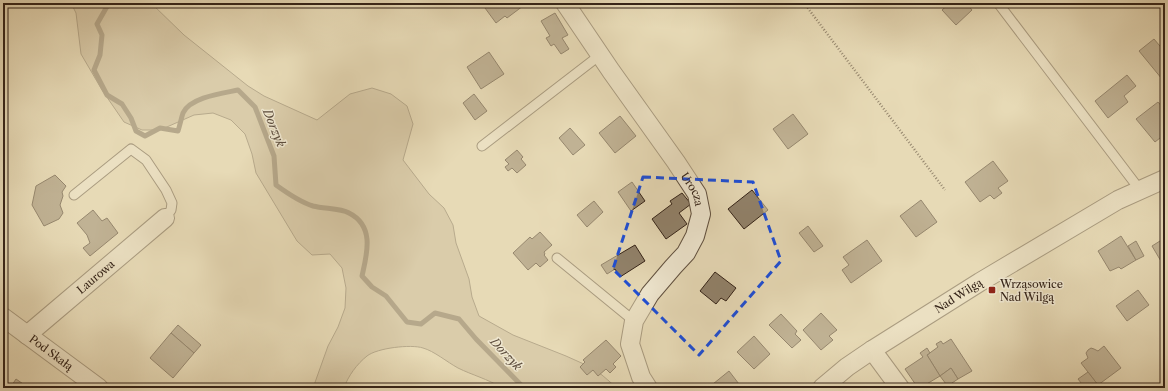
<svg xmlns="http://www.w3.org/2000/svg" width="1168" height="391" font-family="'Libre Caslon Text',serif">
<rect width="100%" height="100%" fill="#e7dab7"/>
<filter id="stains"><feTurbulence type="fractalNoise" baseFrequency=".005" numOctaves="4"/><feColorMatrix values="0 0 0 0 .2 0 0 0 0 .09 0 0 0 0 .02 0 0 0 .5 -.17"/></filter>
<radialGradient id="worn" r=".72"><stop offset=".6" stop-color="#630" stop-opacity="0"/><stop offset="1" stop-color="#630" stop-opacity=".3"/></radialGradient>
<path fill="#c9bb9c" stroke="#7e6f5a" d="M71 3H151L184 35 248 86 264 96 317 120 350 94 372 88 391 94 407 106 413 124 403 160 429 194 444 208 453 225 456 243 469 279 472 297 479 316 513 335 566 356 586 365 602 375 617 388H502C488 379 472 375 458 368 447 362 434 351 423 348 411 344 377 348 367 356 357 364 348 376 344 388H313L328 346 338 327 345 308 346 288 342 268 330 254 312 255 297 241 256 173 252 154 245 134 231 120 213 113 194 115 160 130H142L124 122 102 90 81 54 76 13Z"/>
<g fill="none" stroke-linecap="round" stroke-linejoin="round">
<path stroke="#7b6c57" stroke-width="5" d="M109 3 97 24 102 35 100 55 94 70 107 95 122 104 131 118 136 131 145 136 160 128 178 131C180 125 181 119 183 113 190 97 224 93 238 90L255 107 274 156 276 185C287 193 300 202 313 206 324 209 340 208 349 213 375 226 367 254 362 276L372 287 386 296 407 322 421 324 435 313 459 319 476 339 524 388"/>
</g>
<g fill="#91826b" stroke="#342318">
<path d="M492 3H527L507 18 505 16 496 23 485 8Z"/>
<path d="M950 3H966L972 10 956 25 942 10Z"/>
<path d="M555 13 568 35 562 38 569 49 561 54 554 44 551 46 546 38 550 36 541 21Z"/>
<path d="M1154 39 1165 52V77L1162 79 1139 51Z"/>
<path d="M489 52 504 74 481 89 467 67Z"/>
<path d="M1127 75 1136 86 1124 96 1128 102 1108 118 1095 101Z"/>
<path d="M474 94 487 111 475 120 463 103Z"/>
<path d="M1158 102 1165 110V134L1155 142 1136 119Z"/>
<path d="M793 114 808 134 788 149 773 129Z"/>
<path d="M620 116 636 136 615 153 599 133Z"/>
<path d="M570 128 585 145 573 155 559 138Z"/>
<path d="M517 150 523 157 521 159 526 165 517 173 512 168 508 171 505 167 509 164 505 160Z"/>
<path d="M993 161 1008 181 998 188 1002 193 994 199 990 195 980 202 965 182Z"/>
<path d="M55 175 66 186 62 192 63 196 60 205 63 213 59 219 44 226 32 205 36 186Z"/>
<path d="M632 182 645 201 631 211 618 192Z"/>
<path d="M752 190 768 210 744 229 728 209Z"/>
<path d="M682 193 691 204 679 213 687 224 666 239 652 219 672 204 670 201Z"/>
<path d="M921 200 937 222 916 237 900 216Z"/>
<path d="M594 201 603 212 587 227 577 215Z"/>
<path d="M93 210 102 221 107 218 118 233 90 256 83 248 90 243 87 235 77 223Z"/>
<path d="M808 226 823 246 814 252 799 233Z"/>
<path d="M540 232 552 245 544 252 545 254 544 255 548 260 540 267 536 263 528 270 513 253 530 237 532 239Z"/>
<path d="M1121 236 1136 260 1121 269 1119 267 1110 271 1098 251Z"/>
<path d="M1165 237V249L1160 241Z"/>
<path d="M867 240 882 261 851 283 842 270 849 265 843 257Z"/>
<path d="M1136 241 1144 256 1136 260 1128 246Z"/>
<path d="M1160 241 1165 249V268L1152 246Z"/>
<path d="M635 245 645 261 620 277 615 269 607 274 601 265Z"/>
<path d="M715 272 736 288 726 301 721 298 716 304 700 291Z"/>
<path d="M1138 290 1149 305 1127 321 1116 306Z"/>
<path d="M821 313 837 330 829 336 833 340 821 350 803 330Z"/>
<path d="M781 314 797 331 795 334 801 340 792 348 769 325Z"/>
<path d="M178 325 201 345 194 353 171 333Z"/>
<path d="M171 333 194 353 173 378 150 358Z"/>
<path d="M754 336 770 354 754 369 737 352Z"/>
<path d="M951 339 972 371 958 379 951 368 940 376 927 355 938 347 936 344 941 341 943 344Z"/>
<path d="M606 340 621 356 613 364 616 367 610 373 606 369 598 376 593 370 587 375 580 367 585 362 583 360Z"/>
<path d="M1104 346 1121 368 1098 385 1081 363 1088 358 1086 353 1088 350 1091 348 1094 349 1098 351Z"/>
<path d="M927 348 930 353 927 355 940 376 920 388H918L905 369 923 357 920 353Z"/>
<path d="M951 368 958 379 952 383 955 388H949L940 376Z"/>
<path d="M729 371 742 388H708Z"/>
<path d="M1088 372 1098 385 1101 383 1105 388H1085L1078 379Z"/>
<path d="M16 379 29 388H10Z"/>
</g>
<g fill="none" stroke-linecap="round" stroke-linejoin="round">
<defs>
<g id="lane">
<path d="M998 3 1140 190"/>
<path d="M482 146 600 55"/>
<path d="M74 195 131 149 146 160 166 190 172 203 171 210 165 218"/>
<path d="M557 258 634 321"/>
</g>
<g id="street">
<path id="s1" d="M565 3 611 71 676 162 697 194 701 214 695 236 686 253 673 267 650 294 634 321 630 344 641 377 648 388"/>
<path id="s2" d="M3 317 99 388"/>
<path id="s3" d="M27 335 165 218"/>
<path d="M872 350 900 388"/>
<path id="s4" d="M822 388 847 367 872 350 980 282 1118 200 1165 179"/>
</g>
</defs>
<use href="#lane" stroke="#615140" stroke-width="11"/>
<use href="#street" stroke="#615140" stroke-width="20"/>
<path stroke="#342318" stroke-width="2.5" stroke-dasharray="1 2" stroke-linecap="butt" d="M804 3 945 190"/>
<use href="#lane" stroke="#efe7d0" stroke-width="9"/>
<use href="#street" stroke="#efe7d0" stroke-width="18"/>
</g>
<path d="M0 0H1168V391H0ZM643 177 753 182 781 261 699 355 613 269Z" fill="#e7dab7" fill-opacity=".55" fill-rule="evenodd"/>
<path fill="none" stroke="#1d4ed8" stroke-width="3" stroke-dasharray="8 5" stroke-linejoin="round" d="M643 177 753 182 781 261 699 355 613 269Z"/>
<rect fill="#8f2418" stroke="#efe7d0" stroke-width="1.5" x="988" y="286" width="8" height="8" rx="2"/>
<g text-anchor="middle" stroke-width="3" stroke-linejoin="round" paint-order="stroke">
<g font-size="11" fill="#342318" stroke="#efe7d0">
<text dy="4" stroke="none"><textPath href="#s1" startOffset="226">Urocza</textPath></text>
<text dy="4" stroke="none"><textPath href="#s3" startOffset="90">Laurowa</textPath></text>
<text dy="4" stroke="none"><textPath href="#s4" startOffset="165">Nad Wilgą</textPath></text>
<text dy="4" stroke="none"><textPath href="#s2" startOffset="60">Pod Skałą</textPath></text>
</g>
<g font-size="11" fill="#342318" stroke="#efe7d0" text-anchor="start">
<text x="1000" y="288">Wrząsowice<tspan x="1000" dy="13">Nad Wilgą</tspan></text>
</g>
<g font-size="12" font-style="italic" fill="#5d4d3d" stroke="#efe7d0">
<text transform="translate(274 128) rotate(68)" y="4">Dorzyk</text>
<text transform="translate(506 354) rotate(47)" y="4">Dorzyk</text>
</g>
</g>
<rect width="1168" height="391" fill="none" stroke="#e7dab7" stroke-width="16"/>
<rect x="4" y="4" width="1160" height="383" fill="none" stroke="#342318" stroke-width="2"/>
<rect x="8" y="8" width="1152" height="375" fill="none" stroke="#342318"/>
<rect width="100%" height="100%" filter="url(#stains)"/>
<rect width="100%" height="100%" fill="url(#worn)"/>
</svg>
